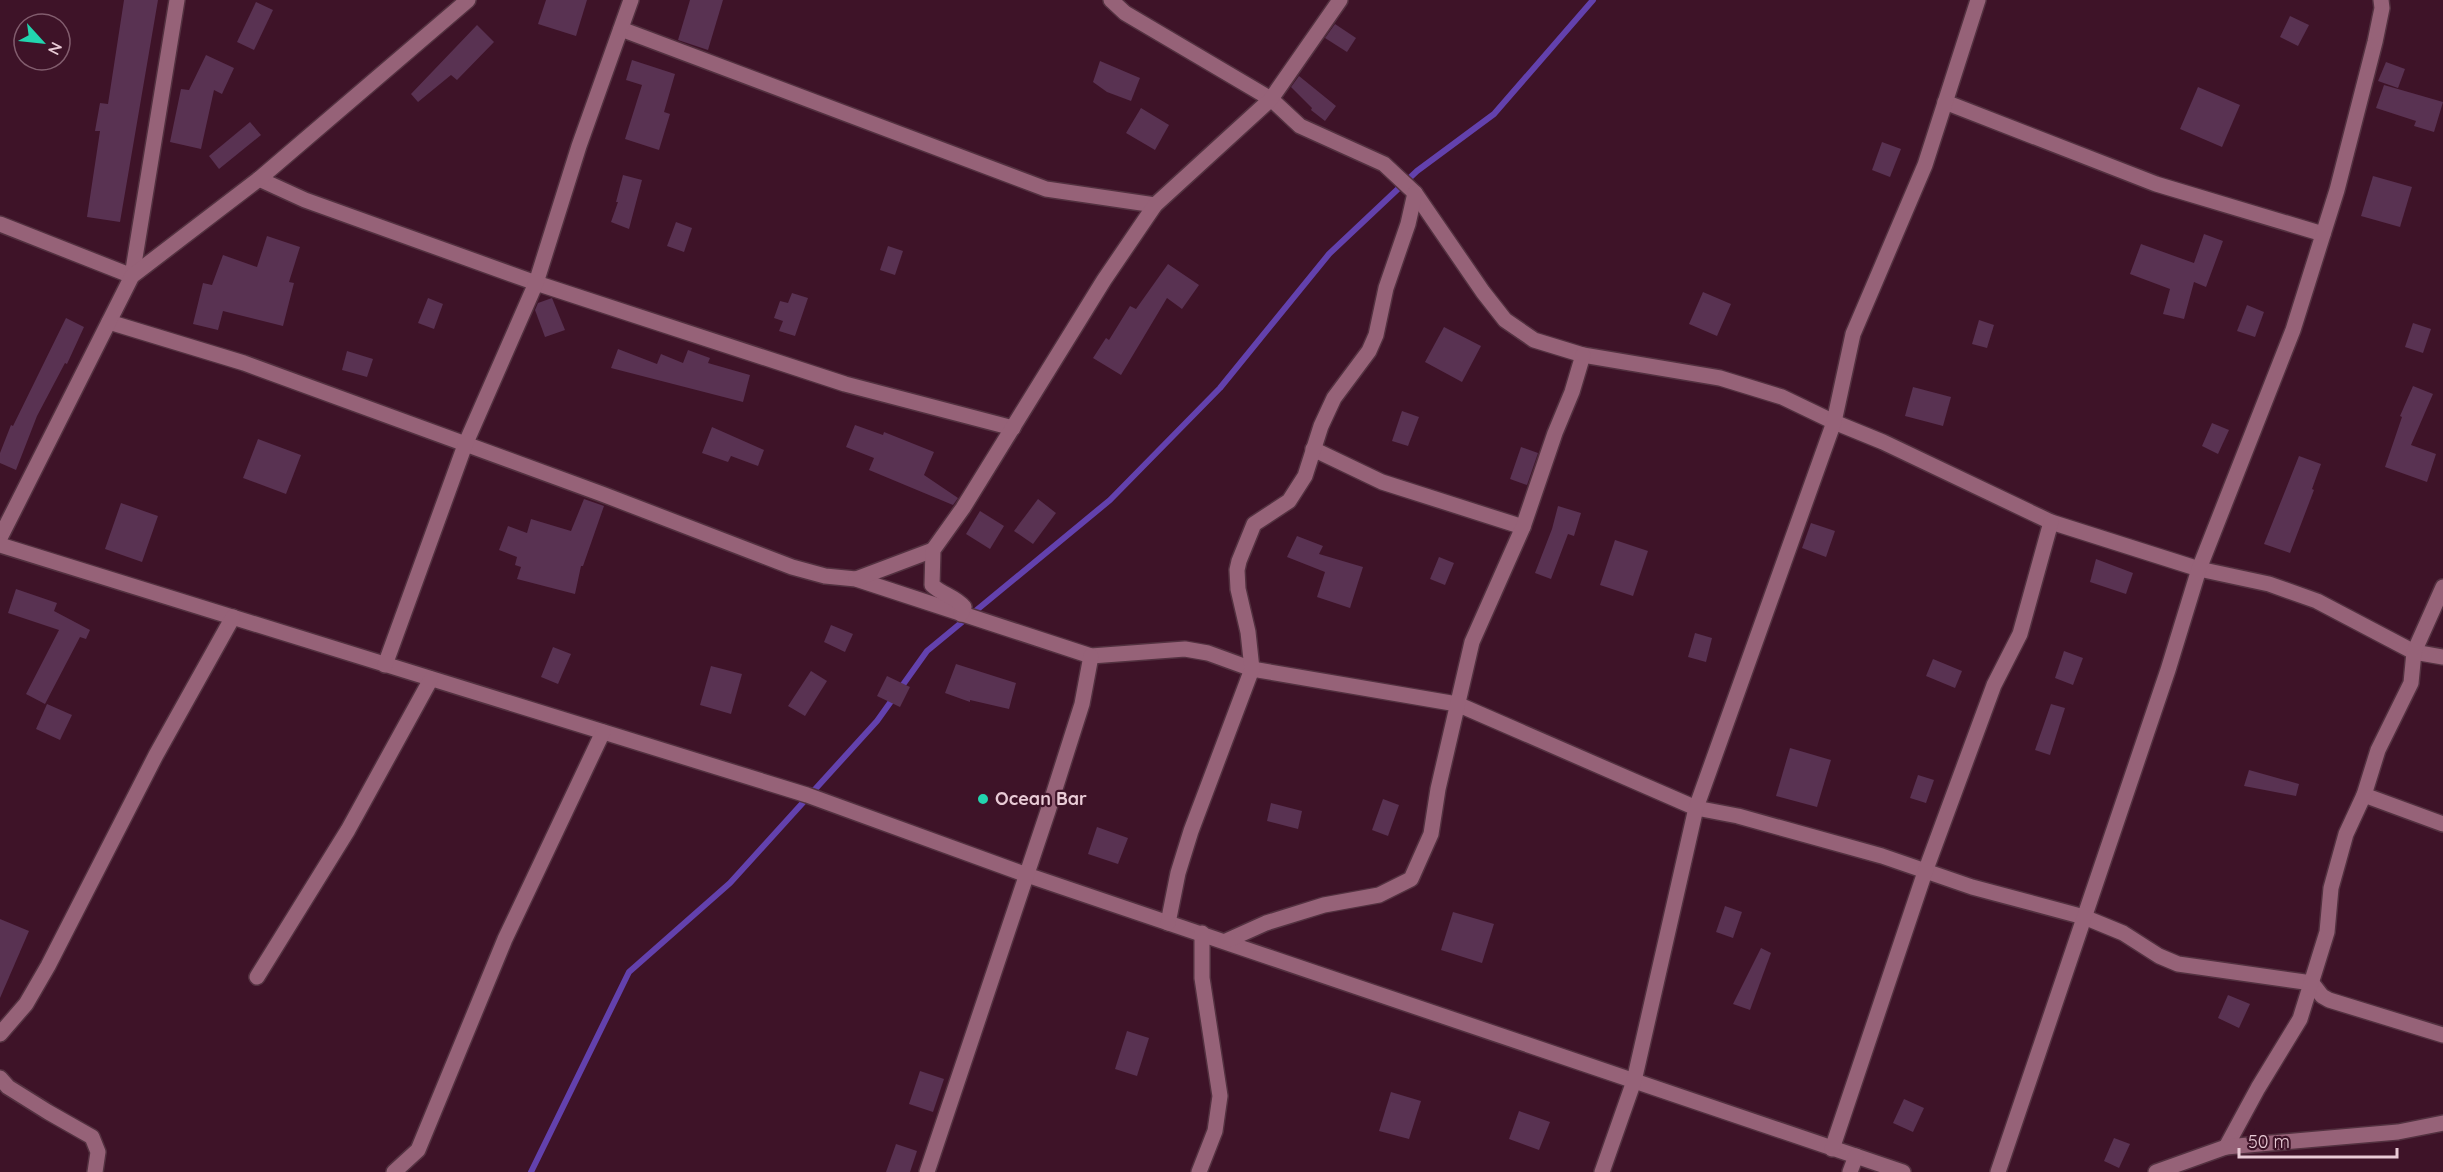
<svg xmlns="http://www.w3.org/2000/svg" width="2443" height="1172" font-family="Quicksand,sans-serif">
<rect width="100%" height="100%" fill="#3e1328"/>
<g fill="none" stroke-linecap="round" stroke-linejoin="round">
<path stroke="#6341ad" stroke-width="6" d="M531 1172 629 972 730 883 877 721 927 651 1110 500 1220 388 1329 254 1417 171 1494 114 1593 0"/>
</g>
<g fill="#593252">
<path d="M124 0H158L120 222 87 217 100 131H95L100 103 108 104Z"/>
<path d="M546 0H587L576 36 538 24Z"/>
<path d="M690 0H723L708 50 678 40Z"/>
<path d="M256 2 273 10 254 50 237 42Z"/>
<path d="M2290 16 2309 25 2298 46 2280 37Z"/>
<path d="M1335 24 1356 38 1347 52 1325 38Z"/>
<path d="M477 25 494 42 457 80 451 75 418 102 411 94Z"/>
<path d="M206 55 234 68 222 94 214 90 201 149 170 142 181 89 189 90Z"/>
<path d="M632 60 675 74 664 112 670 114 659 150 625 139 642 85 626 80Z"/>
<path d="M1100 61 1140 78 1131 101 1107 92 1093 82Z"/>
<path d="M2386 62 2405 69 2398 88 2378 81Z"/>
<path d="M1299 76 1336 106 1325 121 1311 110 1312 108 1291 87Z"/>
<path d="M2384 85 2443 102 2434 132 2414 126 2416 121 2376 108Z"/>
<path d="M2198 87 2240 105 2222 147 2180 129Z"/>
<path d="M1141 108 1169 125 1155 150 1126 133Z"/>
<path d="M250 122 261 135 219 169 209 156Z"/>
<path d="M1882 142 1901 149 1890 177 1872 170Z"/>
<path d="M623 175 642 180 629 229 611 222 618 202H616Z"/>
<path d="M2373 176 2412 187 2400 227 2361 216Z"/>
<path d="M676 222 692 228 684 252 667 246Z"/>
<path d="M2204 234 2223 241 2206 287 2194 282 2184 319 2163 314 2170 289 2130 274 2141 244 2194 263Z"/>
<path d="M267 236 300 247 289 282 294 283 283 326 223 311 218 330 193 324 203 283 212 285 223 255 257 267Z"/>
<path d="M888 246 903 251 895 275 880 270Z"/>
<path d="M1168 264 1199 285 1182 309 1167 298 1121 375 1093 358 1106 338 1109 340 1130 306 1136 309Z"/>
<path d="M1703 292 1731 304 1717 336 1689 324Z"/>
<path d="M792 293 808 298 795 336 779 331 783 321 774 318 780 301 788 303Z"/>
<path d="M428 298 443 304 434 329 418 323Z"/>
<path d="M552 298 565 330 545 337 535 310 538 303Z"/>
<path d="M2247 305 2264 312 2255 337 2237 331Z"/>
<path d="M66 318 84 327 67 364 65 363 37 416 16 470 0 463V453L11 425 13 426Z"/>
<path d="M1979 320 1994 325 1987 348 1972 344Z"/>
<path d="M2413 323 2431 329 2423 353 2405 347Z"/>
<path d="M1444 327 1481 346 1462 382 1425 362Z"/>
<path d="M618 349 657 364 661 354 683 363 688 350 710 358 708 363 750 375 743 402 611 368Z"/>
<path d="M347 351 373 359 367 377 342 370Z"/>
<path d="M2413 386 2433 394 2411 445 2436 454 2427 482 2385 467 2402 417 2400 416Z"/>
<path d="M1913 387 1951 397 1943 426 1905 416Z"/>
<path d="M1402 411 1419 417 1408 446 1392 441Z"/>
<path d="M2212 423 2229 430 2218 454 2202 446Z"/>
<path d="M855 425 883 435 884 432 934 452 924 475 958 498 953 505 869 470 874 458 846 447Z"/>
<path d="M712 427 764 450 758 466 731 456 728 462 702 453Z"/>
<path d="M258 439 301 455 286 494 243 478Z"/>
<path d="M1521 447 1538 453 1527 485 1510 479Z"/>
<path d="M2299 456 2321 464 2312 489 2314 490 2290 553 2264 544Z"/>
<path d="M584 499 604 506 583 566H581L575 594 517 579 521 567 515 565 517 557 499 550 508 526 527 533 531 519 571 531Z"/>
<path d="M1038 499 1056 513 1033 544 1014 531Z"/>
<path d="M121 503 158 516 142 562 105 549Z"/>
<path d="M1558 506 1581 513 1574 536 1568 534 1551 579 1535 573 1552 529Z"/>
<path d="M980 511 1004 526 990 549 966 534Z"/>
<path d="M1811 523 1835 531 1826 557 1802 548Z"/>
<path d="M1297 536 1323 546 1319 554 1363 567 1350 608 1317 597 1325 572 1287 557Z"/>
<path d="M1615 540 1648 551 1633 596 1600 585Z"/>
<path d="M1439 557 1454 563 1445 585 1430 579Z"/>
<path d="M2096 559 2133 573 2126 594 2090 582Z"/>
<path d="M16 589 57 603 54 611 90 630 86 639 80 637 45 704 26 694 59 630 8 613Z"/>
<path d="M831 625 853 634 845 652 824 642Z"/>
<path d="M1695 633 1712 638 1706 662 1688 657Z"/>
<path d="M553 647 571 654 558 684 541 677Z"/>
<path d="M2064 651 2083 658 2073 685 2055 678Z"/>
<path d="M1933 659 1962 671 1955 688 1926 676Z"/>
<path d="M956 664 1016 683 1009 709 970 700V702L945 693Z"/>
<path d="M711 666 742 674 731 714 700 705Z"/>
<path d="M811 671 827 681 805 716 788 706Z"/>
<path d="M887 676 910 687 900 707 877 696Z"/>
<path d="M47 704 72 715 60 740 36 729Z"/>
<path d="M2051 704 2065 708 2050 755 2035 750Z"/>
<path d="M1790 748 1831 760 1817 807 1776 796Z"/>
<path d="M2249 770 2299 784 2296 796 2244 786Z"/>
<path d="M1918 775 1934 780 1926 803 1910 798Z"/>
<path d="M1383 799 1399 805 1388 836 1372 830Z"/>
<path d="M1271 803 1302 811 1298 829 1267 821Z"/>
<path d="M1097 827 1128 838 1118 864 1088 854Z"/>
<path d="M1725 906 1742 912 1733 938 1716 932Z"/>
<path d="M1453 912 1494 924 1482 963 1441 950Z"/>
<path d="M0 919 29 931 0 998Z"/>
<path d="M1761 948 1771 953 1750 1010 1733 1004Z"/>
<path d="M2228 995 2250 1004 2239 1028 2218 1018Z"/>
<path d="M1127 1031 1149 1038 1137 1076 1115 1069Z"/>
<path d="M920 1071 944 1079 933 1112 909 1104Z"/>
<path d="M1391 1092 1421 1101 1409 1139 1379 1131Z"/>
<path d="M1904 1099 1924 1108 1913 1132 1893 1123Z"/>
<path d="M1519 1111 1550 1122 1539 1150 1509 1139Z"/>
<path d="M2114 1138 2130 1144 2119 1168 2104 1161Z"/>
<path d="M896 1144 917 1151 910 1172H886Z"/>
</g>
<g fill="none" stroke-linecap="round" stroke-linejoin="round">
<defs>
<g id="minor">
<path d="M1111 0 1125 13 1271 99 1300 126 1384 164 1415 193 1483 292 1505 320 1534 340 1583 355 1720 378 1782 397 1834 422 1883 442 2051 522 2199 569 2269 584 2317 601 2414 652 2443 657"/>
<path d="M621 29 1046 189 1155 205"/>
<path d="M1945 102 2156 184 2323 234"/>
<path d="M259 179 305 200 536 283 845 384 1013 428"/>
<path d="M0 224 132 276 177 0"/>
<path d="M109 322 244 363 602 494 792 567 825 576 856 579 1091 656 1185 649 1208 653 1252 669 1457 704 1696 808 1738 816 1882 856 1972 887 2084 917 2123 933 2159 956 2178 964 2312 983 2322 996 2329 1000 2443 1035"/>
<path d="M1313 449 1382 482 1523 527"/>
<path d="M0 538 132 276 259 179 468 0"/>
<path d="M0 545 807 795 1027 875 1903 1172"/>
<path d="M856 579 933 550"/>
<path d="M961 614 964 607C956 597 941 594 932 585L933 550 963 508 1104 280 1155 205 1271 99 1340 0"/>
<path d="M385 665 465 445 536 283 579 146 631 0"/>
<path d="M2364 795 2443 824"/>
<path d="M1168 923 1178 873 1191 831 1252 669 1248 632 1238 589 1237 570 1239 561 1254 524 1289 501 1305 476 1321 426 1334 398 1369 351 1376 335 1386 288 1408 224 1415 193"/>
<path d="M1226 941 1266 923 1324 905 1379 895 1411 879 1431 834 1438 789 1472 642 1523 527 1555 433 1572 392 1583 355"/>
<path d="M257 977 348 830 431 679"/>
<path d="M0 1034 26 1004 48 966 156 755 233 617"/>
<path d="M0 1078 8 1087 48 1112 92 1137 98 1152 95 1172"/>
<path d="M2226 1147 2258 1088 2300 1019 2327 932 2331 888 2346 834 2364 795 2378 750 2411 683 2414 652 2443 587"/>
<path d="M1832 1149 1925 872 1994 685 2020 634 2051 522"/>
<path d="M394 1172 418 1150 505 939 603 732"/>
<path d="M927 1172 1048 811 1082 704 1091 656"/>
<path d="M1199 1172 1215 1131 1220 1096 1202 978V933"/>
<path d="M1602 1172 1634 1081 1696 808 1834 422 1853 334 1925 165 1978 0"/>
<path d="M1850 1172 1856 1156"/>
<path d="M1998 1172 2168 670 2199 569 2293 330 2337 190 2375 42 2382 8 2381 0"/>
<path d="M2156 1172 2226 1147 2398 1132 2443 1123"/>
</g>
</defs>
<use href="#minor" stroke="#533140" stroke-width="18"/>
<use href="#minor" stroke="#966278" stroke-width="15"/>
</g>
<circle fill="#22d5af" stroke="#3e1328" stroke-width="2" cx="983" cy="799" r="6"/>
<g text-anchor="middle" stroke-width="4.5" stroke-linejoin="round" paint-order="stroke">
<g font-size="18" font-weight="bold" fill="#e9cbd6" stroke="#3e1328" text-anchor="start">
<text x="995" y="805">Ocean Bar</text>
</g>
</g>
<g transform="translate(42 42) rotate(117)"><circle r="28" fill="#3e1328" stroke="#825d6e" stroke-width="1.5"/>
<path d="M0-4.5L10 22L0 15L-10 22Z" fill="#22d5af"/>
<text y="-9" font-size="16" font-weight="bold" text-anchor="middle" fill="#e9cbd6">N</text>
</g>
<path d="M2239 1148v9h158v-9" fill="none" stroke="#e9cbd6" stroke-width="3"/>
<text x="2248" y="1148" font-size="18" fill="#e9cbd6" stroke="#3e1328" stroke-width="4.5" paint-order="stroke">50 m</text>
</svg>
